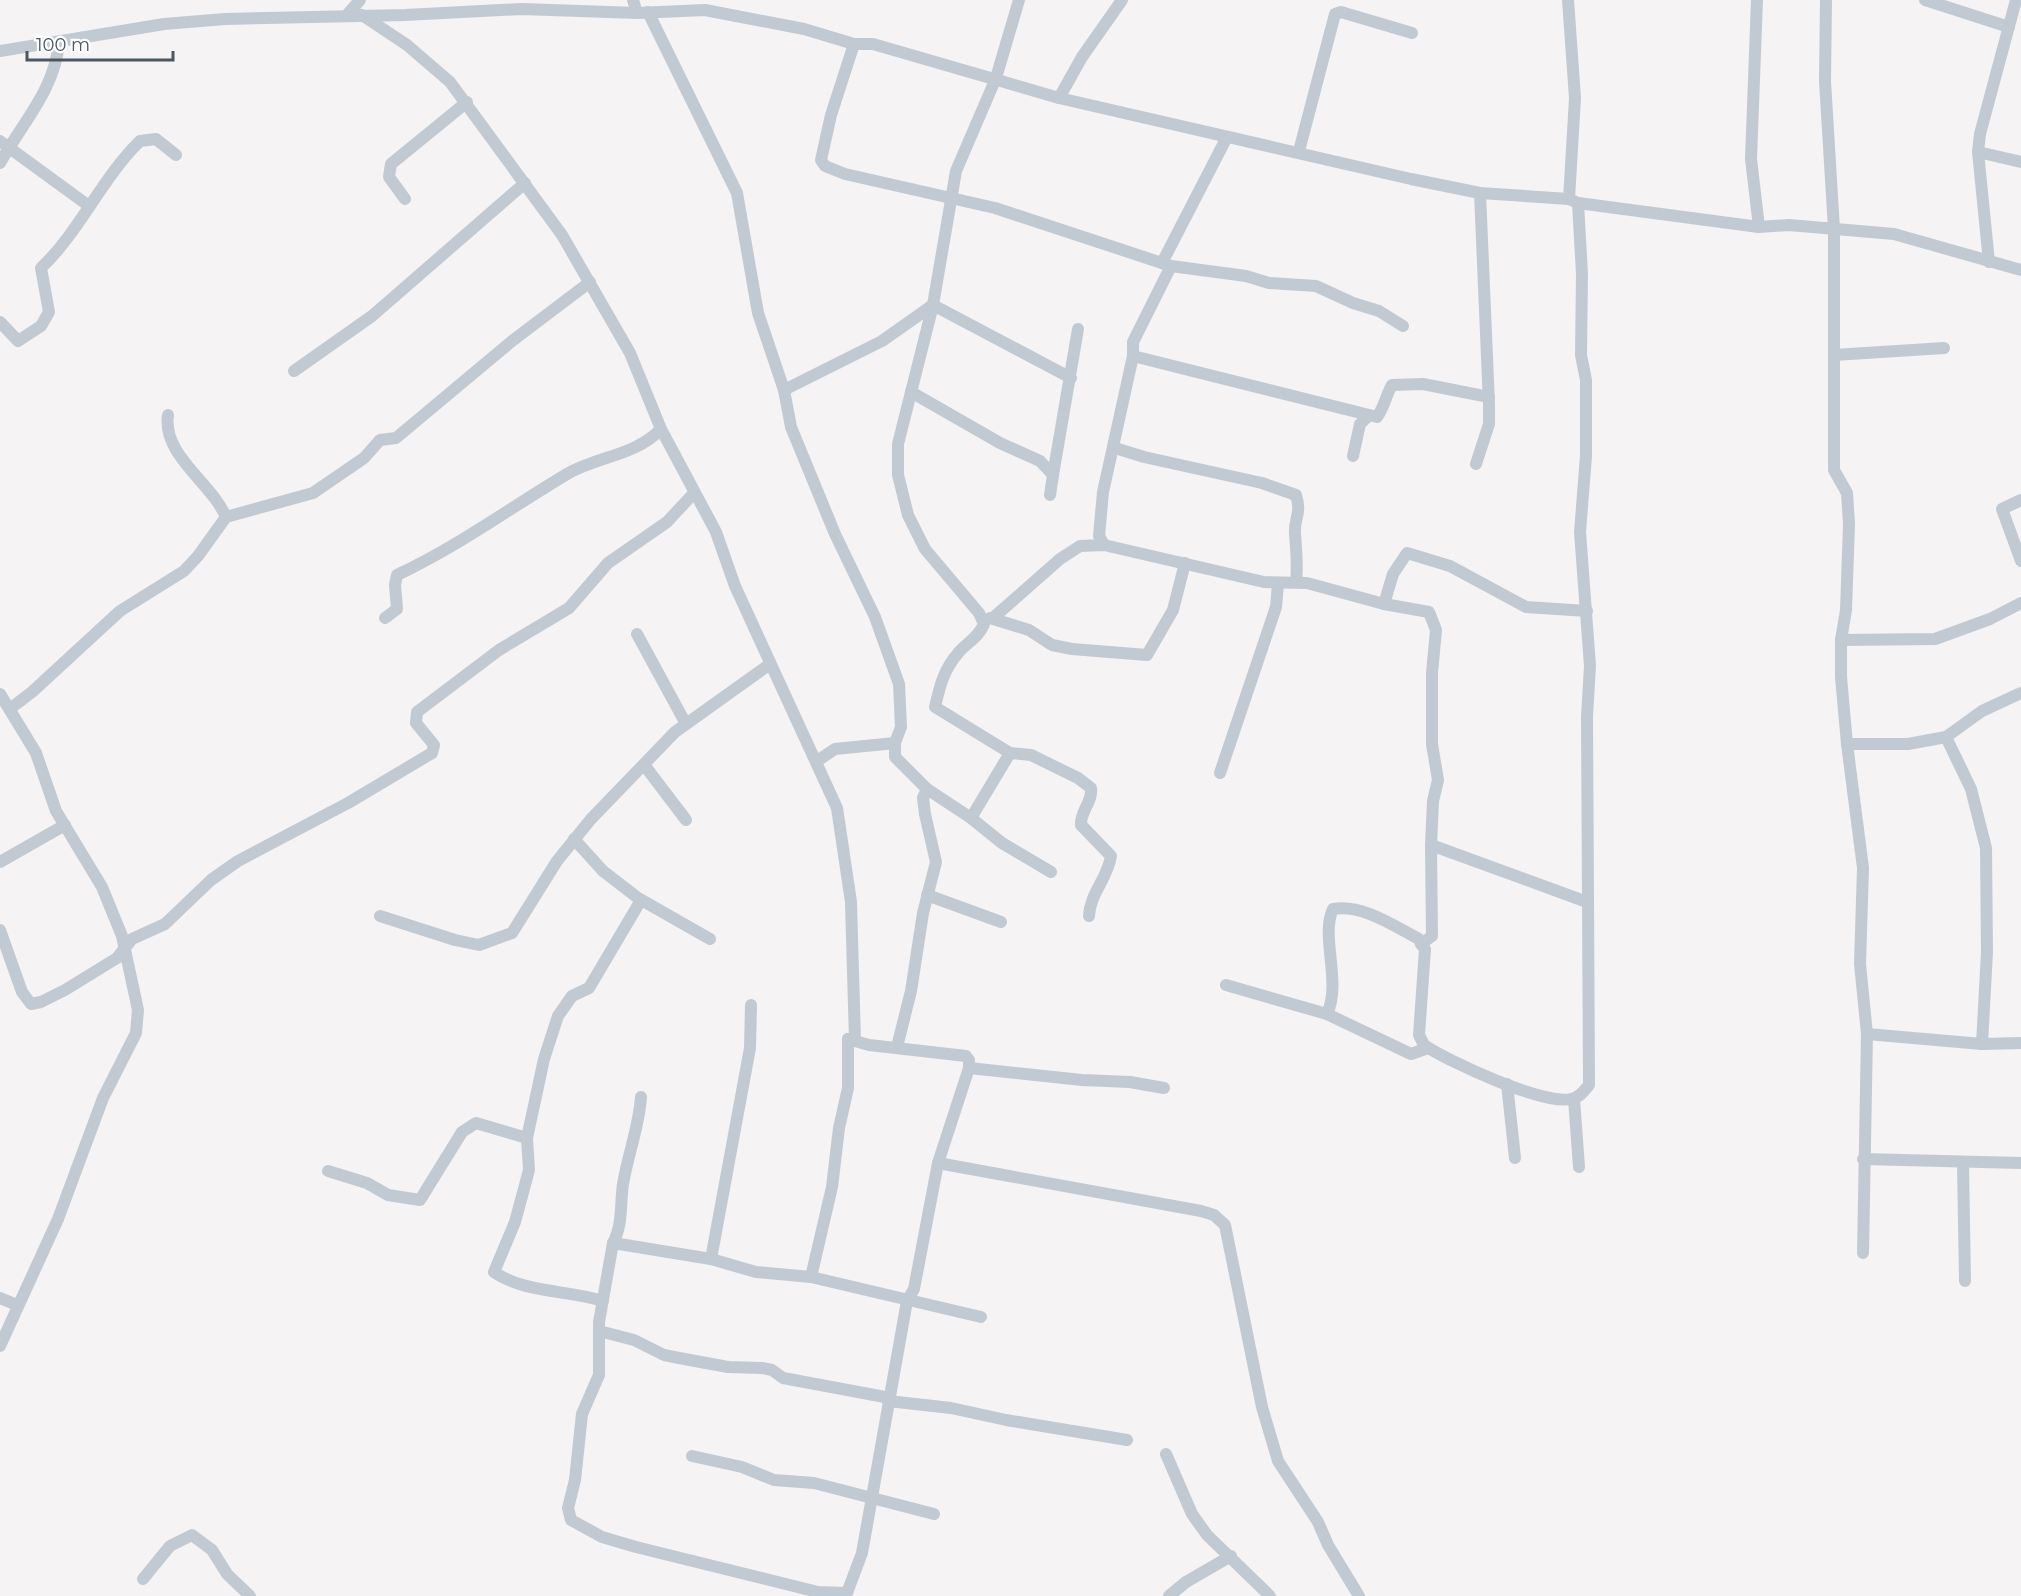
<svg xmlns="http://www.w3.org/2000/svg" width="2021" height="1596" font-family="Montserrat,sans-serif">
<rect width="100%" height="100%" fill="#f5f3f3"/>
<g fill="none" stroke-linecap="round" stroke-linejoin="round">
<g stroke="#c1cad2" stroke-width="12">
<path d="M633 0 637 13"/>
<path d="M1019 0 996 78 956 171 933 305 898 444V475L908 515 925 549 979 613 984 624C979 637 968 642 959 652 944 669 940 685 935 707L1010 753 1031 755 1078 778 1091 788C1093 802 1080 811 1081 825L1111 856C1108 878 1090 893 1089 916"/>
<path d="M1568 0 1575 98 1569 199"/>
<path d="M1757 0 1751 159 1759 227"/>
<path d="M1826 0 1825 81 1834 229V470L1847 493 1849 524 1846 610 1841 640V677L1847 744 1863 868 1860 964 1867 1034 1863 1253"/>
<path d="M1925 0 2009 27"/>
<path d="M648 12 737 193 758 313 784 390 791 427 835 534 875 617 899 684 901 727 895 743V757L927 789 923 798 925 814 936 862 923 913 911 991 897 1047"/>
<path d="M347 15 360 0"/>
<path d="M362 15 407 45 450 82 562 235 630 353 661 429 716 532 735 586 837 808 851 902 855 1041 850 1040"/>
<path d="M854 44 831 115 821 160 825 166 845 174 995 208 1171 266 1246 276 1269 283 1316 286 1353 303 1379 311 1403 326"/>
<path d="M0 51 164 24 225 19 405 15 522 9 637 13 705 10 804 29 854 44H873L1059 98 1411 179 1480 193 1569 199 1578 203 1759 227 1789 225 1894 234 2021 270"/>
<path d="M1059 98 1082 57 1122 0"/>
<path d="M0 141 89 206"/>
<path d="M1299 151 1335 14 1341 12 1412 33"/>
<path d="M1978 152 2021 162"/>
<path d="M0 163C22 123 55 90 59 42"/>
<path d="M405 199 389 177 391 164 467 102"/>
<path d="M1163 261 1227 137"/>
<path d="M1989 262 1978 152 1980 134 2016 0"/>
<path d="M1171 266 1133 342V356L1377 417C1384 408 1386 395 1392 385L1423 384 1489 397"/>
<path d="M0 322 18 341 41 326 49 312 41 268C80 231 101 179 140 141L156 139 176 155"/>
<path d="M1834 355 1944 348"/>
<path d="M294 371 372 316 525 183"/>
<path d="M784 390 882 341 933 305 1071 378"/>
<path d="M911 392 1000 443 1040 461 1053 475 1050 495"/>
<path d="M168 415C162 455 211 482 226 517"/>
<path d="M1115 448 1144 457 1262 483 1296 495C1302 515 1294 517 1295 533 1296 550 1298 565 1296 582"/>
<path d="M1353 456 1360 424 1368 416"/>
<path d="M1476 464 1489 424V404L1480 193"/>
<path d="M1053 475 1078 329"/>
<path d="M2021 500 2002 509 2021 561"/>
<path d="M1104 545 1099 536 1103 492 1133 356"/>
<path d="M1384 604 1393 574 1407 553 1450 566 1526 607 1587 611"/>
<path d="M994 617 1060 559 1080 546 1104 545 1264 582 1307 583 1384 604 1429 612 1436 630 1432 673V744L1438 780 1433 801 1431 845 1432 936 1421 944 1419 939C1394 926 1363 904 1333 909 1320 936 1342 982 1327 1014L1226 985"/>
<path d="M385 618 397 609 395 585 397 575C457 547 510 508 567 474 598 456 635 456 661 429"/>
<path d="M990 618 1029 630 1052 645 1072 649 1147 655 1173 610 1185 563"/>
<path d="M637 634 686 724"/>
<path d="M1841 640 1935 639 1990 619 2021 603"/>
<path d="M0 694 36 753 56 811 102 887 122 936 138 1010 136 1033 103 1098 58 1219 0 1346"/>
<path d="M11 708 32 692 120 611 184 571 198 556 226 517 313 493 364 458 380 440 396 438 512 341 590 282"/>
<path d="M1946 737 1971 789 1986 848 1987 952 1982 1044"/>
<path d="M1847 744H1908L1946 737 1982 711 2021 693"/>
<path d="M817 761 835 749 895 743"/>
<path d="M645 766 686 820"/>
<path d="M1220 773 1276 607 1278 584"/>
<path d="M927 789 971 818 1010 753"/>
<path d="M971 818 1002 843 1051 872"/>
<path d="M574 839 603 871 638 898 710 939"/>
<path d="M1431 845 1587 902"/>
<path d="M0 862 65 825"/>
<path d="M927 895 1001 922"/>
<path d="M380 916 455 940 479 945 512 933 557 861 591 819 675 732 770 664"/>
<path d="M0 930 22 992 31 1004 41 1002 65 990 117 958 132 939 165 924 211 880 238 861 348 803 432 753 434 745 416 723 417 712 499 650 569 608 608 563 667 522 694 493"/>
<path d="M1421 944 1425 949 1419 1035 1424 1045C1449 1062 1543 1105 1571 1099 1579 1098 1584 1091 1589 1085L1587 716 1590 666 1580 532 1586 456V380L1581 355 1582 274 1578 203"/>
<path d="M1327 1014 1411 1054 1428 1048"/>
<path d="M1867 1034 1982 1044 2021 1043"/>
<path d="M848 1039V1088L839 1128 832 1187 811 1277 981 1317"/>
<path d="M969 1068 1082 1080 1130 1082 1164 1088"/>
<path d="M1507 1084 1515 1158"/>
<path d="M641 1097C639 1127 628 1154 623 1184 620 1204 623 1225 613 1243L711 1259 756 1272 811 1277"/>
<path d="M1574 1099 1579 1167"/>
<path d="M527 1138 544 1059 558 1016 572 996 589 988 641 900"/>
<path d="M1863 1159 2021 1163"/>
<path d="M938 1163 1201 1211 1214 1215 1225 1225 1262 1407 1278 1461 1318 1522 1328 1545 1359 1596"/>
<path d="M1963 1163 1965 1281"/>
<path d="M328 1171 367 1183 388 1195 420 1200 462 1132 476 1123 527 1138 529 1170 515 1222 494 1272C524 1293 568 1290 603 1301"/>
<path d="M613 1243 599 1322V1375L582 1414 575 1480 568 1508 571 1520 602 1537 636 1547 818 1592 847 1593 862 1553 907 1301 914 1289 938 1163 969 1068V1060L966 1056 869 1045 848 1039"/>
<path d="M711 1259 750 1048 751 1005"/>
<path d="M0 1298 17 1305"/>
<path d="M599 1331 634 1340 664 1355 679 1358 728 1367 762 1368 772 1370 783 1378 885 1397 888 1401 951 1408 1006 1420 1127 1440"/>
<path d="M1166 1454 1192 1514 1207 1535 1270 1596"/>
<path d="M692 1456 742 1467 774 1480 814 1483 934 1514"/>
<path d="M143 1579 170 1546 192 1535 212 1550 227 1574 250 1596"/>
<path d="M1169 1596 1186 1582 1231 1556"/>
</g>
</g>
<path d="M27 51v9h146v-9" fill="none" stroke="#4a5661" stroke-width="3"/>
<text x="36" y="51" font-size="18" fill="#4a5661" stroke="#ffffff" stroke-width="4.5" paint-order="stroke">100 m</text>
</svg>
